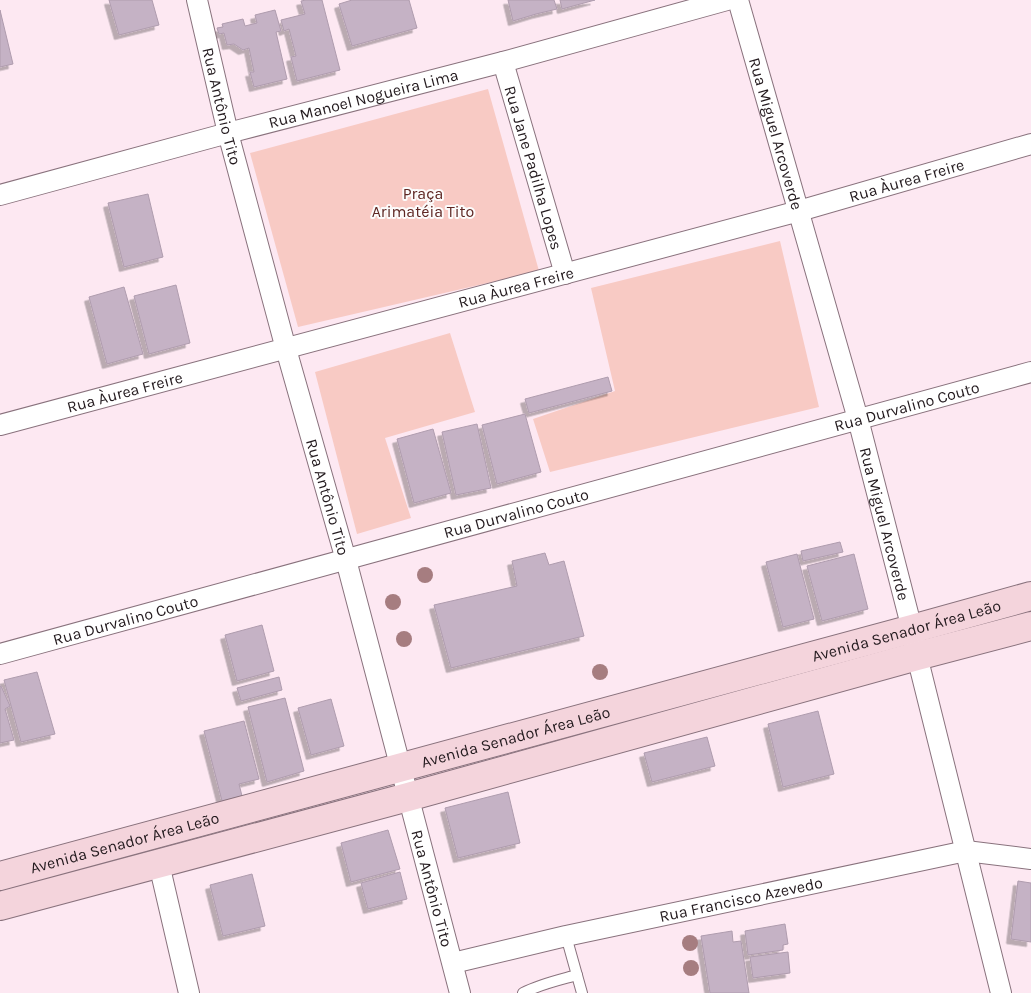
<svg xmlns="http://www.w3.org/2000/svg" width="1031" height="993" font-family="Karla,sans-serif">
<defs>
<filter id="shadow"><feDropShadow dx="-4.5" dy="4.5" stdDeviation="0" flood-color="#0004"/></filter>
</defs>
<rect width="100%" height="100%" fill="#fde8f2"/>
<g fill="#f8cac4">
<path d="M488 89 539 271 298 327 250 153Z"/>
<path d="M780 241 819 407 550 472 533 419 615 391 591 288Z"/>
<path d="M450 333 475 412 385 438 411 518 357 534 315 372Z"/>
</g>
<g fill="#c5b2c5" stroke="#af9cae" filter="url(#shadow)">
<path d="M109 0H152L159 25 119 35Z"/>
<path d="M306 0H322L340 70 297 81 291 57 296 56 289 29 284 31 281 20 305 14 301 1Z"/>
<path d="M352 0H409L417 28 352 46 339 4Z"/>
<path d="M508 0H554L557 9 536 14 513 21Z"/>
<path d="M560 0H595L562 9Z"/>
<path d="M0 10 13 64 0 67Z"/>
<path d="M275 10 281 31 276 32 287 79 254 87 250 72H254L249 48 243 50 234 44 227 45 224 33 219 34 217 28 223 27 222 24 243 19 245 26 257 23 255 15Z"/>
<path d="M148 194 163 257 124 267 108 203Z"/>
<path d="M176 285 190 343 149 354 134 296Z"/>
<path d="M124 287 143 354 107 364 89 297Z"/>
<path d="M608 377 612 391 529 413 525 399Z"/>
<path d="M525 414 541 472 497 484 482 425Z"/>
<path d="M477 424 491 488 456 495 442 432Z"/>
<path d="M433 429 451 493 414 503 397 439Z"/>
<path d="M840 542 843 552 803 561 801 551Z"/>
<path d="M545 553 549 565 564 561 584 636 451 668 434 605 517 586 512 561Z"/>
<path d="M797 554 814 619 783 627 766 562Z"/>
<path d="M854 554 868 609 822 621 807 566Z"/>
<path d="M262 625 274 671 237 681 225 635Z"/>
<path d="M37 672 55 734 21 742 4 680Z"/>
<path d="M279 677 282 690 241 701 237 688Z"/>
<path d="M0 686H1L10 706 5 709 14 740 0 743Z"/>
<path d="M285 698 304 771 267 782 248 707Z"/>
<path d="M331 699 344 746 311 755 298 708Z"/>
<path d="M818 711 834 774 783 787 768 724Z"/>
<path d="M244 721 259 779 239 784 242 796 222 801 204 731Z"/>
<path d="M707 737 715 766 652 782 644 753Z"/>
<path d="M508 792 520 843 458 858 445 808Z"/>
<path d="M388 830 400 869 351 882 341 843Z"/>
<path d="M400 872 407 899 368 909 361 883Z"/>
<path d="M252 874 265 926 223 936 210 885Z"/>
<path d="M1018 881 1031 883V942L1011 939Z"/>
<path d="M785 924 788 944 783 945V950L748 955 745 931Z"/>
<path d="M732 931 733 942 741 941 749 993H710L701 936Z"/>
<path d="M788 952 790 973 753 978 750 957Z"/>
</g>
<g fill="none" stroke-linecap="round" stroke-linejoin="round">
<defs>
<g id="lane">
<path d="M566 936 582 993"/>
<path d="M523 993C540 984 559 980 577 975"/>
</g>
<g id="street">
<path id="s1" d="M197 0 228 133 286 349 346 560 460 993"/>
<path id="s2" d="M738 0 858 419 912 629 917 656 1001 993"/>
<path id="s3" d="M503 62 565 274"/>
<path id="s4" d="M0 195 228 133 503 62 727 0"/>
<path id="s5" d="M0 425 799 211 1031 144"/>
<path id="s6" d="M0 654 1031 372"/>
<path d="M159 864 189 993"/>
<path id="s7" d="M453 963 566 936 966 851 1031 859"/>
</g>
<g id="secondary">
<path id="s8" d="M0 876 912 629 1031 596"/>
<path d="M0 906 408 797 917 656 1031 626"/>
</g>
</defs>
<use href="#lane" stroke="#89727d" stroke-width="12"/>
<use href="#street" stroke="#89727d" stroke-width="22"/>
<use href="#secondary" stroke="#89727d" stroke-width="30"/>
<use href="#lane" stroke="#fff" stroke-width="10"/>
<use href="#street" stroke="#fff" stroke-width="20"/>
<use href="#secondary" stroke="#f4d4dc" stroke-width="28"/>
</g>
<g fill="#a67d80">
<circle cx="425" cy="575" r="8"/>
<circle cx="393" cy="602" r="8"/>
<circle cx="404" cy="639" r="8"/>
<circle cx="600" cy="672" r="8"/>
<circle cx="690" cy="943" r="8"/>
<circle cx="691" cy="968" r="8"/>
</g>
<g text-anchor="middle" stroke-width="4" stroke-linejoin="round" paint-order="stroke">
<g font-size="16" fill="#231a1e" stroke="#fcfcfc">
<text dy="6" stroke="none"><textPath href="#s4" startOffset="376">Rua Manoel Nogueira Lima</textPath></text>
<text dy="6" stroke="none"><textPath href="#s1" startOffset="109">Rua Antônio Tito</textPath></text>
<text dy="6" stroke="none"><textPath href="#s2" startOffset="139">Rua Miguel Arcoverde</textPath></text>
<text dy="6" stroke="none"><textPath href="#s3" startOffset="110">Rua Jane Padilha Lopes</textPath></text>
<text dy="6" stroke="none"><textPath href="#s5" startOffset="939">Rua Àurea Freire</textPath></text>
<text dy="6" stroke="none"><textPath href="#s5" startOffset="534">Rua Àurea Freire</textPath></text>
<text dy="6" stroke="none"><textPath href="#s5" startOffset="129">Rua Àurea Freire</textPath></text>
<text dy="6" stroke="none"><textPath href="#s6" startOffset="940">Rua Durvalino Couto</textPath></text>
<text dy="6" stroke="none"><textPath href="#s1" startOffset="514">Rua Antônio Tito</textPath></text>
<text dy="6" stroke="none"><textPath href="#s6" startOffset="535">Rua Durvalino Couto</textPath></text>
<text dy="6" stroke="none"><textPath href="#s2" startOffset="544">Rua Miguel Arcoverde</textPath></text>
<text dy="6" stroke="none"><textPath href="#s6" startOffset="130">Rua Durvalino Couto</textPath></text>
<text dy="6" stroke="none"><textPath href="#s8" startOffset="939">Avenida Senador Área Leão</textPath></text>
<text dy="6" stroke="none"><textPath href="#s8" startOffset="534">Avenida Senador Área Leão</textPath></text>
<text dy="6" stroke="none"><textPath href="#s8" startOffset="129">Avenida Senador Área Leão</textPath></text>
<text dy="6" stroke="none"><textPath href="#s1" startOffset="919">Rua Antônio Tito</textPath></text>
<text dy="6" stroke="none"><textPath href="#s7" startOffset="295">Rua Francisco Azevedo</textPath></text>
</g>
<g font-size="16" fill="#5e2622" stroke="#fcfcfc">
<text x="423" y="199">Praça<tspan x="423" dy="18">Arimatéia Tito</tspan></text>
</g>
</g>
</svg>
